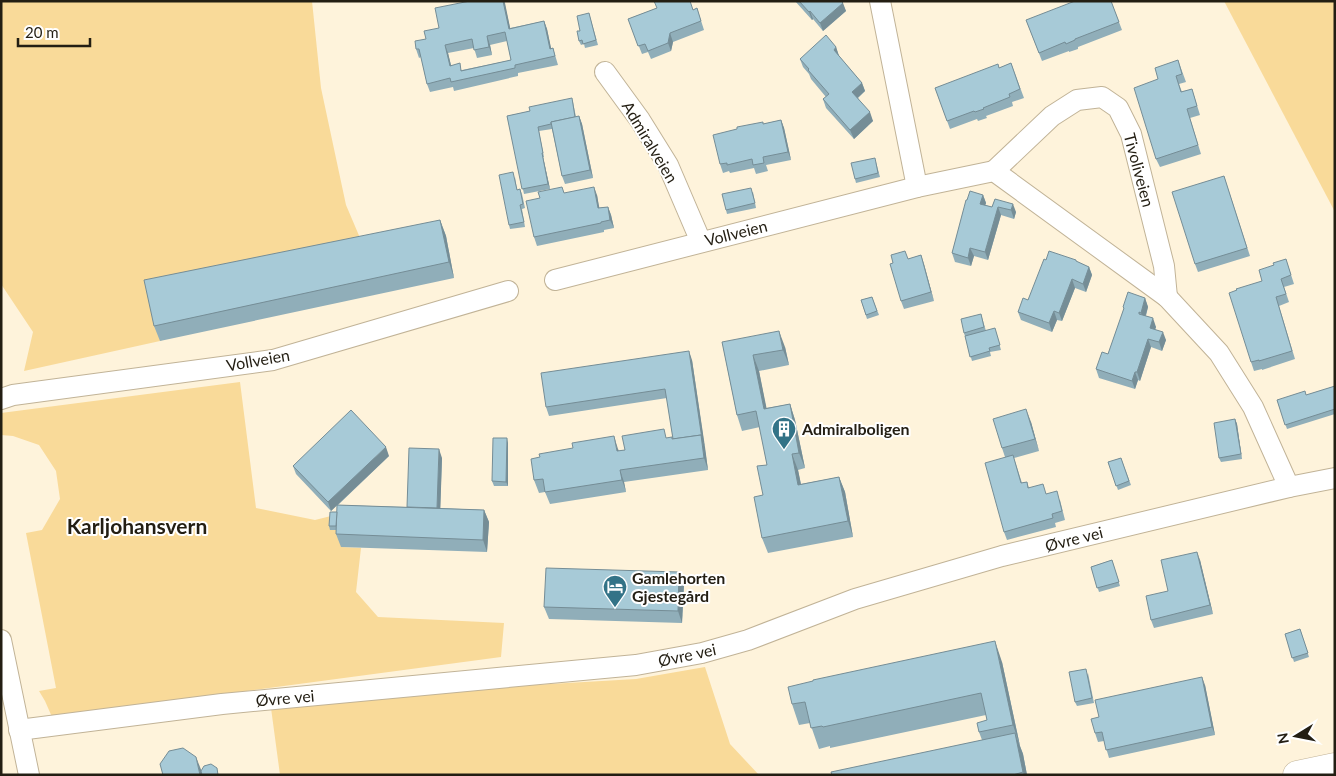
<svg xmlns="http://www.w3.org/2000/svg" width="1336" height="776" font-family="Lato,sans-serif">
<rect width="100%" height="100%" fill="#fef3db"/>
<g fill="#f9da99">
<path d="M1 1H312L321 88 346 205 366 252 160 341 24 371 33 332 1 284Z"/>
<path d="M1224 1H1335V212Z"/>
<path d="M240 382 256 508 315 520 331 516 341 531V547L361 548 356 592 378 617 504 623 501 657 52 717 45 701 39 691 56 688 26 533 42 530 60 499 56 471 39 445 13 436 1 435V413Z"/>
<path d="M705 667 730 744 759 775H280L271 708 516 686 636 679Z"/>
</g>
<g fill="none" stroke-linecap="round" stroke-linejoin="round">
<defs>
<g id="street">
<path d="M880 1 917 187 994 171 1167 297 1219 353 1253 407 1289 487"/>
<path d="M605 72 640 120 668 165 701 242"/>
<path d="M994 171 1052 116 1077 100 1102 97 1118 108 1131 134 1164 266 1167 297"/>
<path d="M555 280 917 187"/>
<path d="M1 399 13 395 273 360 508 291"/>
<path d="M1 640 29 775"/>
<path d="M19 730 222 704 636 665 702 653 748 640 855 599 1002 556 1289 487 1335 478"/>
</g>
<path id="secondary" d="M1297 775 1335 767"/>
</defs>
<use href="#street" stroke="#c1b397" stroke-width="22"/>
<use href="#secondary" stroke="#c1b397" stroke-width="29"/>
<use href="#street" stroke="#fff" stroke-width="20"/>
<use href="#secondary" stroke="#fff" stroke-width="28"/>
</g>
<g fill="#90aeb9" fill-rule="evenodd">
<path d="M470 1H504L510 28 544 21 547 29 551 49 553 48 558 65 518 73V76L454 91 453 87 430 92 427 84 421 57 419 58 416 49 426 39 439 28ZM507 41 511 60 462 70 451 65 448 53 474 48 477 58 492 55 490 45Z"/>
<path d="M795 1H841L846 11 823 31 813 19 812 20Z"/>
<path d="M1111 1 1122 30 1078 47V49L1069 52V51L1042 61 1026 20Z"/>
<path d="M657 8 693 10 697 8 704 30 673 42 671 51 651 59 648 52 642 54 628 19Z"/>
<path d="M589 13 598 45 585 48 584 44 581 45 579 41 580 31Z"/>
<path d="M836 47 839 56 862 83 865 91 858 98 873 121 854 139 826 108 823 99 826 97 811 79 809 74 803 67 800 59Z"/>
<path d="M1178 60 1186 82 1179 84 1182 92 1192 89 1200 115 1190 118 1201 154 1160 167 1156 159Z"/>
<path d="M1011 63 1024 98 1012 102 1013 106 986 116 987 118 978 121 977 119 950 129 935 88 999 68Z"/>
<path d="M573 102 576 117 579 116 582 124 593 178 565 184 562 176 552 129 539 131 544 157H543L550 189 524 194 507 116Z"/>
<path d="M781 120 784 128 791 160 766 165 768 171 756 174 754 168 730 173 729 171 723 173 720 164 763 124Z"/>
<path d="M876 162 880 177 856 183 855 179Z"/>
<path d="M1224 176 1250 256 1198 272 1195 264Z"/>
<path d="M515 177 517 190 520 189 522 194 525 208 522 209 525 227 510 229 509 225Z"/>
<path d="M753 192 756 208 727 214 726 210Z"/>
<path d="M564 193 597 195 599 208 608 207 611 215 614 228 604 230V232L537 246 534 237Z"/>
<path d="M983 195 986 203 985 205 992 207 995 199 1016 212 1014 219 1001 215 988 260 974 256 971 266 955 262 952 253 967 200Z"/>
<path d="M440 220 446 236 454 278 160 341 154 326Z"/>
<path d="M921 255 934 301 904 309 901 301 908 259Z"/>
<path d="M1286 259 1294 284 1284 287 1289 302 1279 306 1295 359 1262 370V369L1254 371 1251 362 1262 281 1274 265Z"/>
<path d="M1046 260 1077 262 1089 267 1092 275 1086 292 1075 288 1062 321 1057 320 1052 332 1021 320 1018 312 1028 300Z"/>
<path d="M872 297 879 315 867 319 861 300Z"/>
<path d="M1145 298 1148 307 1146 316 1156 327 1155 329 1166 340 1162 351 1151 347 1140 381 1138 380 1135 389 1099 378 1096 369 1108 354 1124 309 1123 307Z"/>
<path d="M981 314 986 331 996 332 1001 350 990 352 991 356 972 361 964 333Z"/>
<path d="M722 342 785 347 789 365 759 371 766 408 790 404 795 420 805 468 798 470 801 484 839 477 845 492 853 537 768 553 762 538 763 495 767 465 760 427 742 431 737 415Z"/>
<path d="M692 360 708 470 624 482 626 492 550 504 545 492 539 493 534 480 618 449 619 451 625 450 667 438 673 439 667 398 549 416 546 407Z"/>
<path d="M1335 386V414L1287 429 1277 400 1307 395Z"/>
<path d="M1235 419 1237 424 1242 459 1221 462 1219 458Z"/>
<path d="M1031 422 1039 451 1014 458 1022 483 1027 482 1029 488 1060 500 1065 520 1055 523 1056 527 1007 540 1004 532 1005 457 1002 448Z"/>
<path d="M508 443V486H494L492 481Z"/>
<path d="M389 456 338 505 407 507 442 458 440 508 484 510 489 522 487 552 341 547 336 534V530H330L329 526 337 512V505L331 511 296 474 293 466Z"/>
<path d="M1121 458 1131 485 1118 490 1108 462Z"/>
<path d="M1112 560 1120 586 1099 592 1091 567Z"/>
<path d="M1200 560 1213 614 1154 628 1151 620 1168 591Z"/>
<path d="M684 584 682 623 549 619 544 607Z"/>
<path d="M1300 629 1309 657 1294 662 1285 634Z"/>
<path d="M1002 662 1020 746 1023 754 1027 775H832L982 740 979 732 987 720 986 715 830 748V746L819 749 810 723 799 725 792 704Z"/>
<path d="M1088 673 1094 703 1077 706 1075 702Z"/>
<path d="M1205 685 1215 735 1109 758 1104 741 1098 742 1095 733 1099 717Z"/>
</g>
<g fill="#758d96">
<path d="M503 1H504L505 3 512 37 509 29Z"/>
<path d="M843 3 846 11 823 31 820 23Z"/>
<path d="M810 11 813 19 812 20 809 12Z"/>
<path d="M544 21 547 29 553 57 550 49Z"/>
<path d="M670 33 673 42 671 51 668 43Z"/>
<path d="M487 36 490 45 492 55 489 47Z"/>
<path d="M445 45 448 53 453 74 450 66Z"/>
<path d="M836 47 839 56 837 58 834 50Z"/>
<path d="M862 83 865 91 855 100 852 92Z"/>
<path d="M870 112 873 121 854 139 850 130Z"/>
<path d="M579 116 582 124 593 178 590 170Z"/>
<path d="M781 120 784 128 791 160 788 152Z"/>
<path d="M542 153 543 157 550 189 548 184Z"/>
<path d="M594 187 597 195 601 217 598 208Z"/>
<path d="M983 195 986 203 983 212 980 204Z"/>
<path d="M1013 204 1016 212 1014 219 1011 210Z"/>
<path d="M608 207 611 215 614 228 610 220Z"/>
<path d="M998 207 1001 215 988 260 985 252Z"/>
<path d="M440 220 446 236 454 278 449 262Z"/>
<path d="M970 248 974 256 971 266 968 258Z"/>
<path d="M921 255 924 264 934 301 931 292Z"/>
<path d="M1089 267 1092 275 1086 292 1083 284Z"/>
<path d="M1072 279 1075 288 1062 321 1059 313Z"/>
<path d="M1145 298 1148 307 1144 321 1141 313Z"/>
<path d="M1054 311 1057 320 1052 332 1049 323Z"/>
<path d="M1153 318 1156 327 1153 336 1150 328Z"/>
<path d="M779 331 785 347 789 365 783 350Z"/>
<path d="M1163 332 1166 340 1162 351 1159 342Z"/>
<path d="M1148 339 1151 347 1140 381 1137 372Z"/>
<path d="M689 351 692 360 705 447 702 439Z"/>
<path d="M753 355 759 371 770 425 764 409Z"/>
<path d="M1135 372 1138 380 1135 389 1132 381Z"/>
<path d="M790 404 795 420 805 468 799 453Z"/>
<path d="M1026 409 1031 422 1039 451 1035 439Z"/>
<path d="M1235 419 1237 424 1242 459 1241 454Z"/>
<path d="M701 435 705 447 708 470 704 458Z"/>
<path d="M614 436 618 449 621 463 617 451Z"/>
<path d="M507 438 508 443V486L506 482Z"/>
<path d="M386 447 389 456 331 511 328 502Z"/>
<path d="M439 449 442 458 440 520 437 512Z"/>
<path d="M792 454 798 470 804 500 798 485Z"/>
<path d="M620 470 624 482 626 492 622 480Z"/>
<path d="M839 477 845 492 853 537 848 521Z"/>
<path d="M484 510 489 522 487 552 483 540Z"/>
<path d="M1197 552 1200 560 1213 614 1210 605Z"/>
<path d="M679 572 684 584 682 623 678 611Z"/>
<path d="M995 641 1002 662 1020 746 1013 725Z"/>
<path d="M1202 677 1205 685 1215 735 1212 727Z"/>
<path d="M1015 733 1023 754 1027 775H1024L1023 772Z"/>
<path d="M196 757 202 772 203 775H200Z"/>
</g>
<g fill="#a7cad7" stroke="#758d96" fill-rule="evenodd">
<path d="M470 1H503L509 29 544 21 550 49 553 48 555 56 515 65V68L451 82 450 78 427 84 419 49H416L415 41 426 39 424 31 439 28 435 8ZM505 32 511 60 461 71 460 63 450 66 445 45 472 39 474 50 489 47 487 36Z"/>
<path d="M654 1H690L693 10 697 8 701 21 670 33 668 43 648 51 645 44 638 46 628 19 657 8Z"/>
<path d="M799 1H841L843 3 820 23 810 11 809 12Z"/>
<path d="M1075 1H1111L1119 22 1075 39V40L1066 44 1065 42 1039 53 1026 20Z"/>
<path d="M589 13 596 40 583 44 582 40 579 41 577 31H580L577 16Z"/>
<path d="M826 35 836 47 834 50 862 83 852 92 870 112 850 130 823 99 829 94 808 70 809 69 800 59Z"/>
<path d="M1178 60 1182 74 1176 76 1181 92 1192 89 1197 106 1187 109 1198 145 1156 159 1134 88 1158 79 1155 68Z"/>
<path d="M1011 63 1020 89 1009 94 1010 97 983 108 984 109 975 112 974 111 947 121 935 88 998 64 999 68Z"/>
<path d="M572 98 575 117 551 122V124L538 127 543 153H542L548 184 522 189 507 116 530 111 529 107Z"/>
<path d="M579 116 590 170 562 176 551 122Z"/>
<path d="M781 120 788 152 763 157 764 163 753 165 752 159 727 165V163L720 164 713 135 737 129V127L763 122V124Z"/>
<path d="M875 158 878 173 855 179 851 163Z"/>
<path d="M513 172 517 190 520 189 523 204 520 205 524 222 509 225 499 175Z"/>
<path d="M1224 176 1247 248 1195 264 1172 192Z"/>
<path d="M562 187 564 193 594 187 598 208 608 207 610 220 601 222V223L534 237 526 201 540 198 538 192Z"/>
<path d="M751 188 755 203 726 210 722 194Z"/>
<path d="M970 191 983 195 980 204 992 207 995 199 1013 204 1011 210 998 207 985 252 970 248 968 258 952 253 966 200H967Z"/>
<path d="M440 220 449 262 154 326 144 280Z"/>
<path d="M905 251 908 259 921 255 931 292 901 301 890 264 893 263 891 255Z"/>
<path d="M1049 251 1076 260V261L1089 267 1083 284 1072 279 1059 313 1054 311 1049 323 1018 312 1023 298 1028 300 1044 259 1046 260Z"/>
<path d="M1286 259 1291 275 1281 279 1286 294 1276 297 1292 351 1259 361V360L1251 362 1229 293 1237 290 1236 289 1262 281 1259 270 1274 265 1273 263Z"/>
<path d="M1128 292 1145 298 1141 313 1139 312V314L1153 318 1150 328 1163 332 1159 342 1148 339 1137 372H1135L1132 381 1096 369 1102 352 1108 354 1124 308 1123 307Z"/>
<path d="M872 297 877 311 866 315 861 300Z"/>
<path d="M981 314 984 327 964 333 961 319Z"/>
<path d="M995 328 1000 345 989 348 990 351 970 357 965 336Z"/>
<path d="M779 331 783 350 753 355 764 409 790 404 799 453 792 454 798 485 839 477 848 521 762 538 754 497 763 495 757 466 767 465 756 411 737 415 722 342Z"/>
<path d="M689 351 702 439 701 435 673 439 665 389 546 407 541 373Z"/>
<path d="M1335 386V409L1285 425 1277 400 1305 391 1306 395Z"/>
<path d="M1026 409 1035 439 1002 448 993 419Z"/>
<path d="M351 410 386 447 328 502 293 466Z"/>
<path d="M1235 419 1241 454 1219 458 1214 423Z"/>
<path d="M664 429 666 438 672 437V439L701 435 704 458 620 470 622 480 545 492 543 479 534 480 531 459 540 457 539 454 573 448 572 443 614 436 617 451 625 450 622 436Z"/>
<path d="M493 438H507L506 482 492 481Z"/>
<path d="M409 448 439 449 437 508 407 507Z"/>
<path d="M1013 455 1021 483 1027 482 1028 488 1043 484 1046 494 1057 491 1062 511 1052 514 1053 518 1004 532 985 463Z"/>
<path d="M1121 458 1129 481 1116 486 1108 462Z"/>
<path d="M337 505 484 510 483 540 336 534Z"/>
<path d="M330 512H337L336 526H329Z"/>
<path d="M1197 552 1210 605 1151 620 1146 596 1168 591 1161 560Z"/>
<path d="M1112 560 1119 582 1097 588 1091 567Z"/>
<path d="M546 568 679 572 678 611 544 607Z"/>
<path d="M1300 629 1308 653 1292 658 1285 634Z"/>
<path d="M995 641 1013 725 979 732 977 723 987 720 981 693 823 727 822 726 811 728 805 702 792 704 788 687 813 681V680Z"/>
<path d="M1086 669 1092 698 1075 702 1069 672Z"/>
<path d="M1202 677 1212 727 1106 750 1102 732 1095 733 1091 719 1099 717 1095 700Z"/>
<path d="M1015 733 1023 772 1013 775H832L831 772Z"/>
<path d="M183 748 196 757 200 775H163L160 764 169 751Z"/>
<path d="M211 764 217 768 218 775H202L201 771 204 766Z"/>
</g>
<defs>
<symbol id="building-pin" viewBox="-11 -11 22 30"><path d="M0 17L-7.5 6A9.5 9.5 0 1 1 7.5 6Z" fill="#337387" stroke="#fff"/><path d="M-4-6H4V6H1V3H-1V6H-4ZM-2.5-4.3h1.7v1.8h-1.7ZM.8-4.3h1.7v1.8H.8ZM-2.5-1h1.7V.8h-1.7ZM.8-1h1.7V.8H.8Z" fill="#fff"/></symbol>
<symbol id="hotel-pin" viewBox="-11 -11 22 30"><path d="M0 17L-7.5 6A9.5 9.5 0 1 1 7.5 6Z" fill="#337387" stroke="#fff"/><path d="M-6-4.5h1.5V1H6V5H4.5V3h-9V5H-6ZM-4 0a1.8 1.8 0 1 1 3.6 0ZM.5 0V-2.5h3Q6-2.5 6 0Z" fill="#fff"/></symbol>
</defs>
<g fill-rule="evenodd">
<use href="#building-pin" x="770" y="415" width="28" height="38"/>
<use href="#hotel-pin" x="601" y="573" width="28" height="38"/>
</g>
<g text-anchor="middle" stroke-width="4" stroke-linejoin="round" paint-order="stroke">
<g font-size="16" fill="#231e13" stroke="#fff">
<text transform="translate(650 142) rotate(59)" y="6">Admiralveien</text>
<text transform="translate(1139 170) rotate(75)" y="6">Tivoliveien</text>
<text transform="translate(736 233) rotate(-14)" y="6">Vollveien</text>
<text transform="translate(258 360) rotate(-10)" y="6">Vollveien</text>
<text transform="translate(1074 539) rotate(-14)" y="6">Øvre vei</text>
<text transform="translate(687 655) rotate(-12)" y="6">Øvre vei</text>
<text transform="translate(285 698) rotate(-5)" y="6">Øvre vei</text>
</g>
<g font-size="16" font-weight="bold" fill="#231e13" stroke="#fff" text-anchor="start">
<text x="802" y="435">Admiralboligen</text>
<text x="632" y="584">Gamlehorten<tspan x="632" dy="18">Gjestegård</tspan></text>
</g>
<g font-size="21" font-weight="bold" fill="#231e13" stroke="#fff">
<text x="137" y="534">Karljohansvern</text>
</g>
</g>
<rect width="1336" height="776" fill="none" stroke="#231e13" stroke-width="5"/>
<g transform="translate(1296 736) rotate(260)" stroke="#ffffff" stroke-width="4" paint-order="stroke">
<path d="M0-4L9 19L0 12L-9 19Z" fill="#231e13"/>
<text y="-8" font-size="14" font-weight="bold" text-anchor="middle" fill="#231e13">N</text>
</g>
<path d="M18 38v8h72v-8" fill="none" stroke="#231e13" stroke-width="2.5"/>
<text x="25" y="38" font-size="15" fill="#231e13" stroke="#ffffff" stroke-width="4" paint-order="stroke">20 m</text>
</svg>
